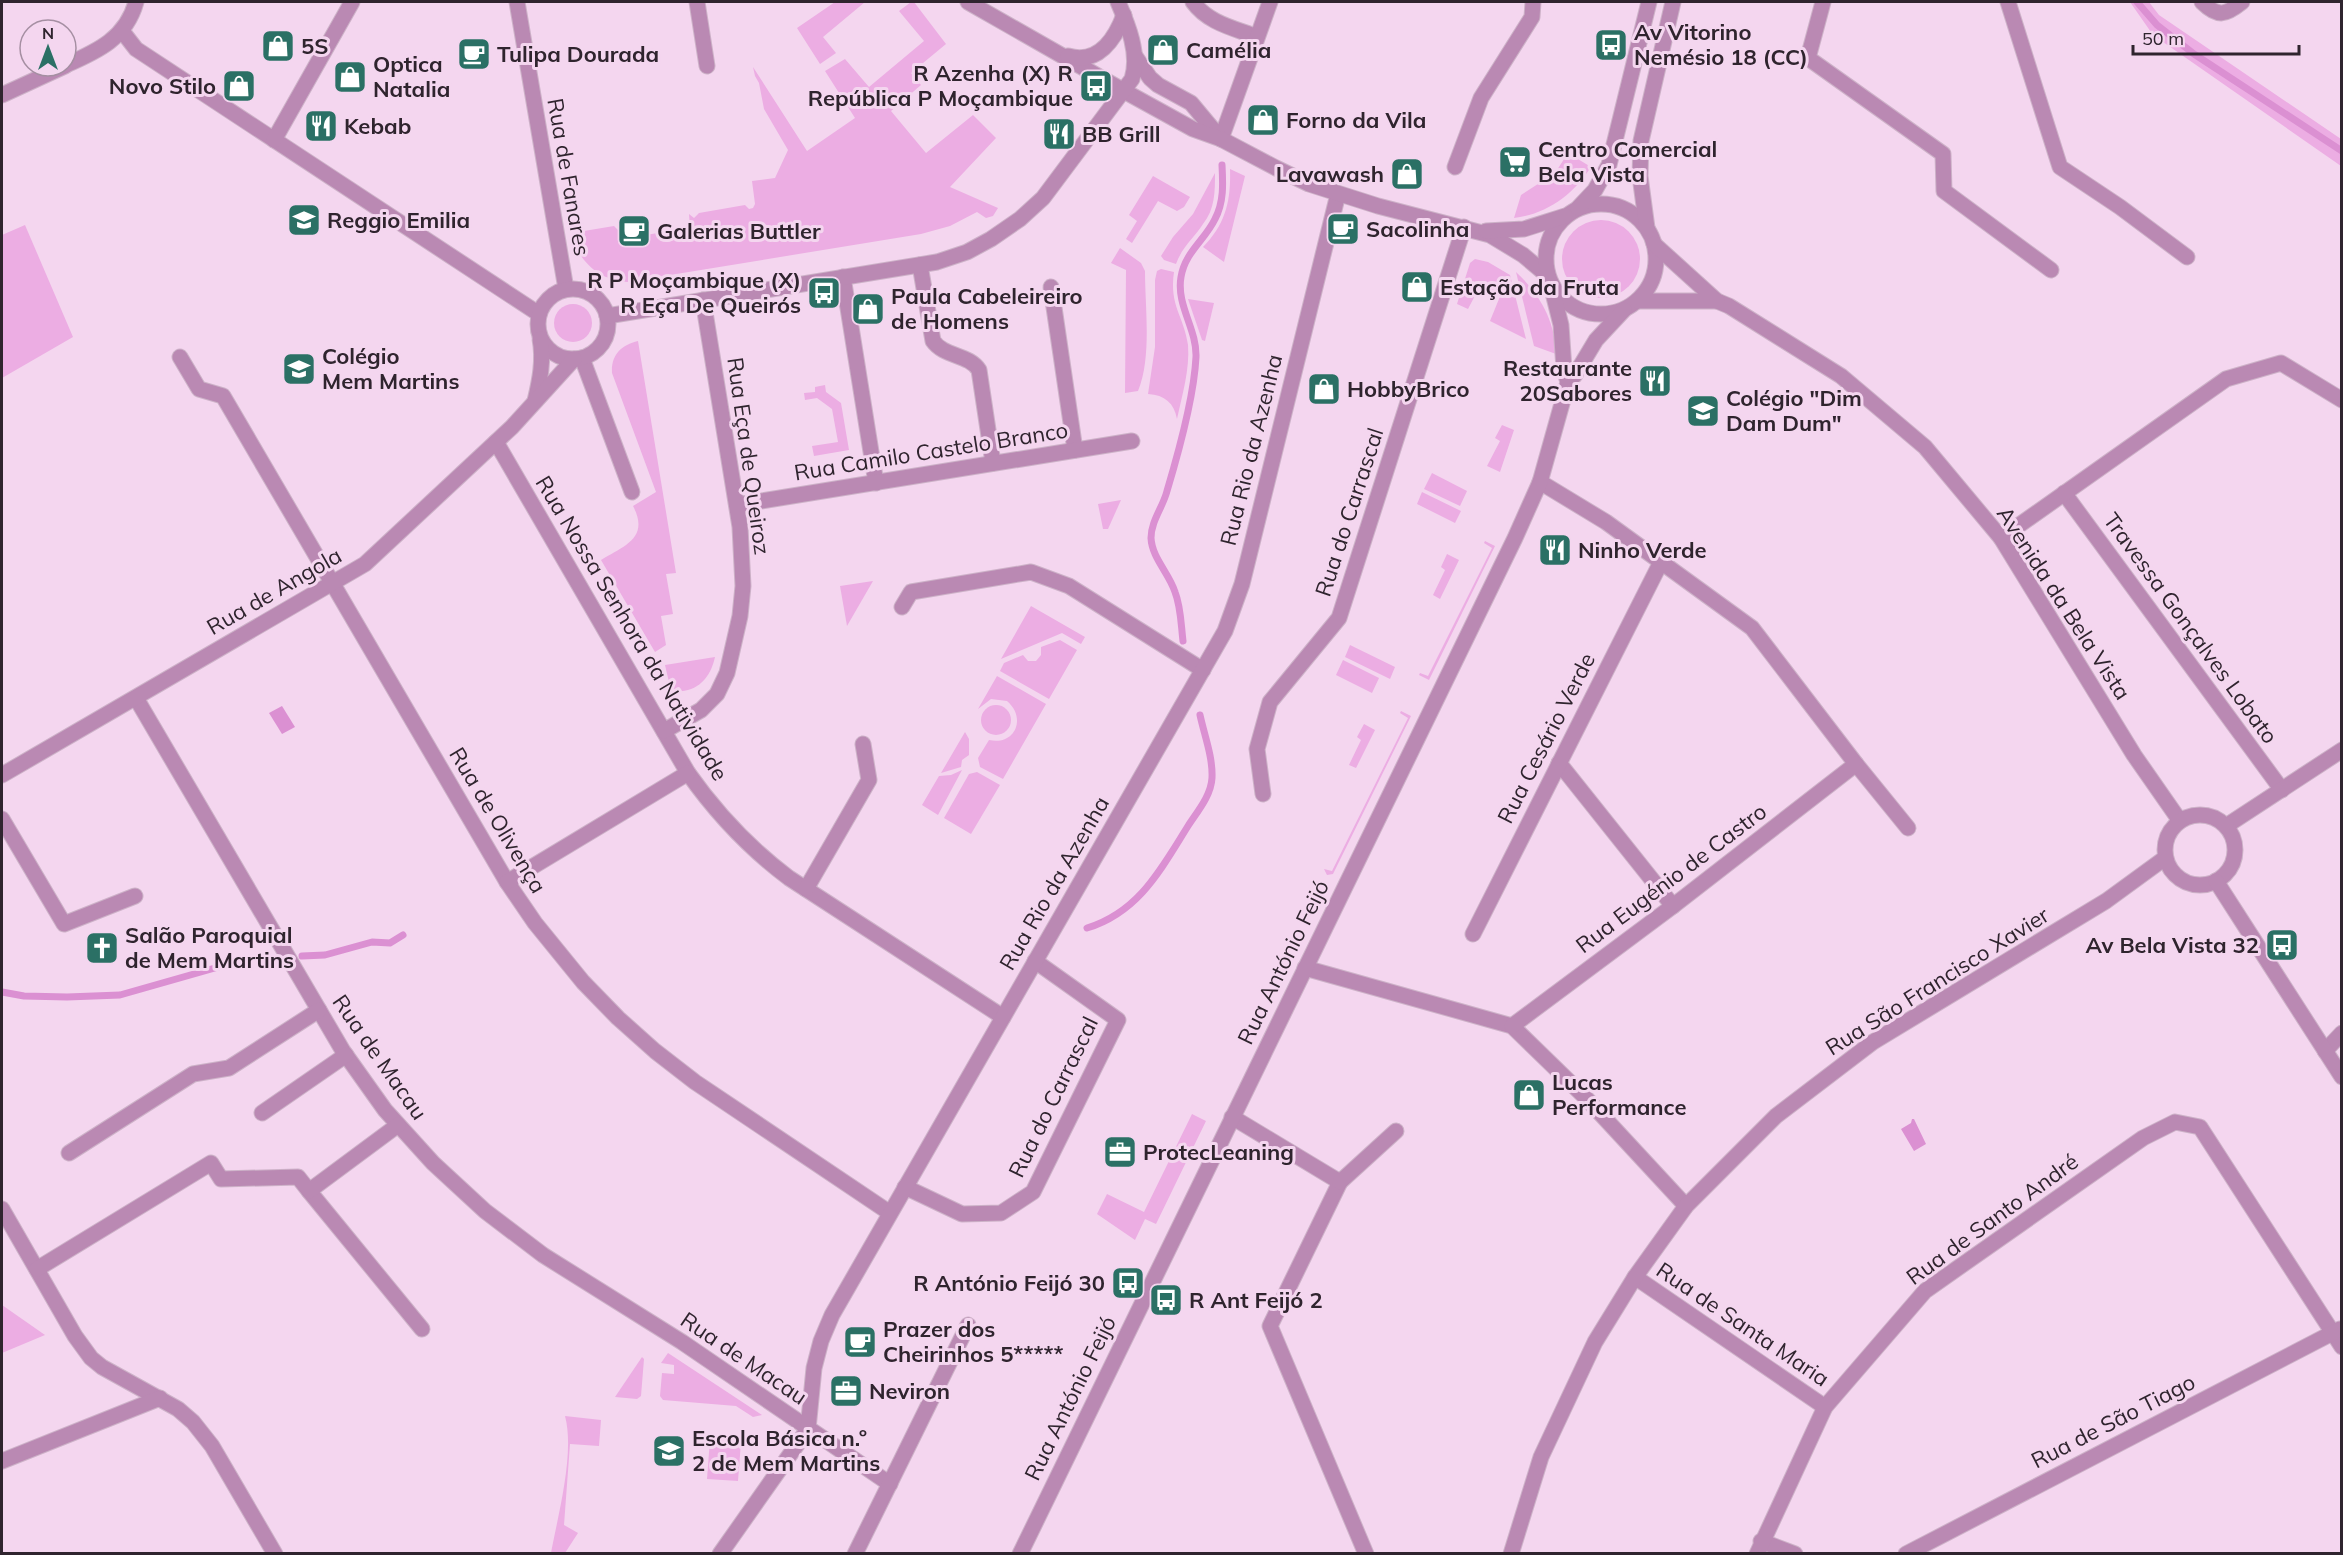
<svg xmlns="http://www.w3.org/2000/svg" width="2343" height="1555" font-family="Mulish,sans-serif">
<rect width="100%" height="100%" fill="#f4d6ef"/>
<g fill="#ecade3">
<path d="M835 2H865L823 37 836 53 820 64 797 28Z"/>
<path d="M911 2H914L946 44 911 73 921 85 891 111 926 153 973 115 996 138 950 187 998 208 993 216 986 218 977 212 950 226 921 234 627 282C598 280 577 260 572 233L614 226 619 231 623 225 626 238 690 228 689 214 694 218 699 213 745 205 749 209 753 208 755 204 752 181 775 178 788 150 764 109 759 83 755 76 753 67 807 151 855 118 825 71 845 59 869 87 924 41 899 11Z"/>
<path d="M2130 2H2149L2159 15 2341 139V166L2153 35Z"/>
<path d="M1568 153 1591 167C1573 195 1547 214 1514 218L1521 195 1555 173Z"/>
<path d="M1230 169 1245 176 1224 262 1203 247C1226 224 1231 200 1230 169Z"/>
<path d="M1215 173C1215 192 1215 209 1203 224 1194 238 1182 247 1176 264L1164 260 1161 256 1173 237 1193 214Z"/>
<path d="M1153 176 1190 197 1184 207 1177 211 1158 201 1132 243 1126 239 1137 221 1129 215Z"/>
<circle cx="1601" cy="259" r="39"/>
<path d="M25 225 73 337 2 378V235Z"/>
<path d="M1120 248 1141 263 1145 271C1145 307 1152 357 1138 391L1125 393 1126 270 1111 263Z"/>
<path d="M1475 259 1488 262 1510 275 1526 339 1490 321 1501 294 1481 284 1468 309 1457 304 1470 263Z"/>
<path d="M1161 269 1174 272C1169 306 1184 316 1188 345 1190 369 1182 396 1177 419 1174 403 1165 395 1148 394L1155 347V280L1157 271Z"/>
<path d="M1516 272C1540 294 1555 321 1556 354L1534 346Z"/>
<path d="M1188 299 1214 303 1205 341 1202 340Z"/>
<circle cx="573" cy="323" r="19"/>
<path d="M638 341 676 573 666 574 673 614 661 616 666 645 655 652 601 560C624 546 650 538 633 506L656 492 612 373C611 355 621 345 638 341Z"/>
<path d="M825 385 826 392 841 403 849 450 814 456 812 446 838 442 832 409 817 398 805 400 804 393 815 392V387Z"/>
<path d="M1502 425 1514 430 1500 472 1487 466 1500 441 1495 438Z"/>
<path d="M1432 473 1467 491 1460 506 1424 489Z"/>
<path d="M1422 492 1461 511 1455 523 1417 504Z"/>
<path d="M1121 500 1108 529H1103L1098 504Z"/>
<path d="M1485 541 1495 546 1429 680 1419 675 1420 673 1428 676 1492 548 1484 543Z"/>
<path d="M1447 554 1459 560 1440 599 1433 595 1445 570 1441 567Z"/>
<path d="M873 581 847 626 840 586Z"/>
<path d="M1031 606 1085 637 1081 644 1062 633 1001 659Z"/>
<path d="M1060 640 1077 650 1049 699 1000 671 1004 663 1023 655 1028 661H1036L1041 655V647Z"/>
<path d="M1350 645 1395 667 1390 679 1345 657Z"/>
<path d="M715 657C710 680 695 694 671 691L665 665Z"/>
<path d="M1343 660 1379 678 1372 693 1336 675Z"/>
<path d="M997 676 1046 704 1003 779 980 767 978 758 989 740C1015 746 1027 718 1007 701L991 699 978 709Z"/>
<circle cx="996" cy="720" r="15"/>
<path d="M1401 711 1411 716 1333 874 1327 875 1324 869 1332 871 1408 718 1400 713Z"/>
<path d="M1364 724 1375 730 1356 768 1349 765 1361 740 1357 737Z"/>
<path d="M965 732 969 739V755L962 760 961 767 941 773Z"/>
<path d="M962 770 938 815 922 805 939 776 951 775Z"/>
<path d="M977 772 1000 785 971 834 944 818 969 774Z"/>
<path d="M1192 1114 1206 1121 1156 1224 1145 1219 1135 1240 1097 1214 1107 1194 1144 1212Z"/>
<path d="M2 1305 45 1335 2 1353Z"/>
<path d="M668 1353 762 1415 753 1417 736 1406 663 1400 660 1396 662 1373 674 1374V1365L661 1363Z"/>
<path d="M642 1357 644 1359 641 1396 637 1399 615 1397Z"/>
<path d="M565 1416 601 1420 599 1446 570 1444 564 1525 578 1533 565 1553H551C558 1515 575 1453 565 1416Z"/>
<path d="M710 1439 741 1442 738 1481 707 1479Z"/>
</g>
<g fill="#db90d2">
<path d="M282 706 295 727 282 734 269 713Z"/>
<path d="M1912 1119H1914L1926 1144 1914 1151 1901 1129 1911 1123Z"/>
</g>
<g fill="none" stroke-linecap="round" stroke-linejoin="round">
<g stroke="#db90d2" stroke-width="7">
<path d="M2137 2 2157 25 2194 54 2342 151"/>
<path d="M1183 641C1181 625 1181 607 1175 592 1169 573 1152 558 1151 538 1151 521 1163 507 1167 491 1179 451 1194 398 1196 357 1197 329 1176 305 1181 277 1185 252 1205 240 1215 219 1224 202 1223 184 1222 165"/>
<path d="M1087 928C1139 912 1161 869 1188 826 1197 812 1211 796 1212 778 1213 757 1204 734 1200 715"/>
<path d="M302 956 325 955 372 942 390 943 403 935"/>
<path d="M2 992 24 996 67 997 120 995 250 958"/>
</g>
<defs>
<g id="minor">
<path d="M517 2 566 289"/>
<path d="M697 2 707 66"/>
<path d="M968 2 1124 91"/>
<path d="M1193 2C1208 23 1234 28 1257 37"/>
<path d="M1823 2 1808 58 1943 154 1944 191 2051 270"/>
<path d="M2008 2 2060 167 2120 207 2187 257"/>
<path d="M2202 2C2218 18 2226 15 2242 2"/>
<path d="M122 31 136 49 539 314"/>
<path d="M1068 56C1098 65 1115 39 1124 15"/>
<path d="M1221 139 1270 2"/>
<path d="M274 140 352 2"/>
<path d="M1455 167 1481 98 1532 17 1533 2"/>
<path d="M920 265 933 341C944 357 969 354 979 370L993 463"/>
<path d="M843 277 876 483"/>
<path d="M1051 287 1075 450"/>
<path d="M180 357 199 389 223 396 507 882 535 923 583 982 618 1018 655 1051 695 1082 890 1213"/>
<path d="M582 358 632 492"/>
<path d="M496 442 688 773C717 814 749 848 789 878L1003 1017"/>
<path d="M1540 482 1606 522 1752 628 1856 764 1908 828"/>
<path d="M2064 493 2282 790"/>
<path d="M737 505 1132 441"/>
<path d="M2001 538 2226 379 2281 363 2342 400"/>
<path d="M902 607 911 592 1031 572 1069 586 1203 670"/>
<path d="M136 698 343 1051 385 1110 433 1163 485 1211 543 1255 682 1342 890 1484"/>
<path d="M664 731 701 710 717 694 727 673 740 616 743 586 740 527 703 300"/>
<path d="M1559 763 1673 906"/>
<path d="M1263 794 1257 749 1270 702 1339 618 1464 227"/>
<path d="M2 819 64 924 135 896"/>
<path d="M2226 826 2342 750"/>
<path d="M507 882 688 773"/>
<path d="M806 889 869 780 863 744"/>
<path d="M1473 934 1661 562"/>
<path d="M1305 968 1512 1026 1585 1097 1686 1206"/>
<path d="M1512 1026 1673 906 1856 764"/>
<path d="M2325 1051 2342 1033"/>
<path d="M262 1113 346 1055"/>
<path d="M1232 1117 1340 1182 1270 1326 1366 1554"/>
<path d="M69 1153 193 1074 229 1068 319 1010"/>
<path d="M1340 1182 1396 1131"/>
<path d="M905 1187 962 1214 1001 1213 1033 1192 1118 1020 1035 961"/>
<path d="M309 1191 422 1329"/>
<path d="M2 1209 75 1336 91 1358 102 1367 178 1409 193 1422 212 1446 275 1554"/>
<path d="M37 1269 211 1163 221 1179 298 1177 309 1191 398 1125"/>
<path d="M1635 1277 1825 1407"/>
<path d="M2 1461 160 1398"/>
<path d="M1761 1541 1795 1554"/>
<path d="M720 1554 808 1429 814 1368 821 1341 832 1315 1225 631 1242 584 1338 194"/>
<path d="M855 1554 968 1325"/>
<path d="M1511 1554 1541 1457 1595 1342 1635 1277 1686 1206 1776 1116 1873 1042 2106 901 2165 858"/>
<path d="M1757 1554 1825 1407 1925 1291 2143 1138 2175 1122 2200 1127 2342 1347"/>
<path d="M1906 1554 2340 1329"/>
</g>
<g id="tertiary">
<path d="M1135 56 1150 78 1158 85 1191 103 1221 139"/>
<path d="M66 65C98 51 126 38 136 2"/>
<path d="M1124 91 1193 129 1221 139 1276 168 1309 184 1378 206 1490 235 1523 255 1548 276"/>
<path d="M2 95 65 66"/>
<circle cx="1601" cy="259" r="55"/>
<path d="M1578 208 1595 190 1609 165 1649 2"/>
<path d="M1647 228 1640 176 1641 141 1673 2"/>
<path d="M1486 231 1524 229 1565 216"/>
<path d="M1654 244 1717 301 1729 306 1841 376 1925 447 2001 538 2134 755 2180 821"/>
<circle cx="573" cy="324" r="35"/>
<path d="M1552 289 1561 325 1564 369 1568 382"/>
<path d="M1638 301H1717"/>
<path d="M607 316 937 262 967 252 991 239 1020 219 1043 198 1132 79C1140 54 1128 25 1118 2"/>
<path d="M535 401C540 380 544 360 540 339"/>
<path d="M2 775 365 564 512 427 574 359"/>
<circle cx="2200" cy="850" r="35"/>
<path d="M2216 881 2342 1077"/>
<path d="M1020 1554 1515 538 1540 482 1568 382 1575 375 1596 340 1624 310"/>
</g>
</defs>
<use href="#minor" stroke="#cdb2c8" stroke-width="17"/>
<use href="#tertiary" stroke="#cdb2c8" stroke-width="17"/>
<use href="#minor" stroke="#ba89b3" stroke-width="15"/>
<use href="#tertiary" stroke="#ba89b3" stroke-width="15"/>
</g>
<defs>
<symbol id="bus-square" viewBox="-11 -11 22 22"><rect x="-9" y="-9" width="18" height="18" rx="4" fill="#2b7065" stroke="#f4d6ef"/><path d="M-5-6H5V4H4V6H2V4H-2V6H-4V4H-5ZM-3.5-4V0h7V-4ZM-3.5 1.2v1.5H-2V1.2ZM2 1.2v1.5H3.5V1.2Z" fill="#fff"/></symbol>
<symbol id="shop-square" viewBox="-11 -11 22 22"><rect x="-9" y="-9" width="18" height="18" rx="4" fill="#2b7065" stroke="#f4d6ef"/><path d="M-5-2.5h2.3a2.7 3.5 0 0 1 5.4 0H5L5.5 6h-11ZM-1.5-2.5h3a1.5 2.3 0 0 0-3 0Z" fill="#fff"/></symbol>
<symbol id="cafe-square" viewBox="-11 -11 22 22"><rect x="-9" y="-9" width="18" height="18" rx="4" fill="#2b7065" stroke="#f4d6ef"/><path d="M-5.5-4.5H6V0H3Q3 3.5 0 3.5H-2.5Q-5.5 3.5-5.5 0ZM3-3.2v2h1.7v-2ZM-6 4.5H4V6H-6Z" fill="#fff"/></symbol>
<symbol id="restaurant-square" viewBox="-11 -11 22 22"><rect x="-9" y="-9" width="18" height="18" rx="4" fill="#2b7065" stroke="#f4d6ef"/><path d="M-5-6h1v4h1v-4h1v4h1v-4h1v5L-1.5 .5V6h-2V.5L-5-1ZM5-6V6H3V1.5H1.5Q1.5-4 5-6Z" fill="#fff"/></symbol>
<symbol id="supermarket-square" viewBox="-11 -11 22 22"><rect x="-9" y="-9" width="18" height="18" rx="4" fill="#2b7065" stroke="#f4d6ef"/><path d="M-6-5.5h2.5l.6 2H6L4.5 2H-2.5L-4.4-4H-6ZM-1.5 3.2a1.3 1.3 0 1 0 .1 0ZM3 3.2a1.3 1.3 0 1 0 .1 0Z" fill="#fff"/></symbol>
<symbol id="school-square" viewBox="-11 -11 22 22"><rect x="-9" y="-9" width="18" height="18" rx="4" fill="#2b7065" stroke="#f4d6ef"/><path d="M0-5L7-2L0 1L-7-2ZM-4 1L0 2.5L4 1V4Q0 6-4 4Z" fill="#fff"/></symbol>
<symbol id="church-square" viewBox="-11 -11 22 22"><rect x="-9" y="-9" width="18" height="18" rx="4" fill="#2b7065" stroke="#f4d6ef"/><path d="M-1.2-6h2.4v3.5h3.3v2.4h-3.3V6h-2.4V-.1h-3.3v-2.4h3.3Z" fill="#fff"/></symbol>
<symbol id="office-square" viewBox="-11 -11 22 22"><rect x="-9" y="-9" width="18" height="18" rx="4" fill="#2b7065" stroke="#f4d6ef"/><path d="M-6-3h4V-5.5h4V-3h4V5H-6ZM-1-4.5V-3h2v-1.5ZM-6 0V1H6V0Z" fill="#fff"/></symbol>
</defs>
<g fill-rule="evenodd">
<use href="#bus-square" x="1592" y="26" width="38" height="38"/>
<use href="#shop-square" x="259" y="27" width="38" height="38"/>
<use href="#shop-square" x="1144" y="31" width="38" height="38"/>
<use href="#cafe-square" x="455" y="35" width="38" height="38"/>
<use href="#shop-square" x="331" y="58" width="38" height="38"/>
<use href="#shop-square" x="220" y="67" width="38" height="38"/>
<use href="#bus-square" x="1077" y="67" width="38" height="38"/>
<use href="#shop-square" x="1244" y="101" width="38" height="38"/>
<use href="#restaurant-square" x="302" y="107" width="38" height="38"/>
<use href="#restaurant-square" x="1040" y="115" width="38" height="38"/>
<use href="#supermarket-square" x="1496" y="143" width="38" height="38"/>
<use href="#shop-square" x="1388" y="155" width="38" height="38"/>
<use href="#school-square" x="285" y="201" width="38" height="38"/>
<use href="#cafe-square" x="1324" y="210" width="38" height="38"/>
<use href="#cafe-square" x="615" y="212" width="38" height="38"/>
<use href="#shop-square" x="1398" y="268" width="38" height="38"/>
<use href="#bus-square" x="805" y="274" width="38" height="38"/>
<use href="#shop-square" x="849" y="290" width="38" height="38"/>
<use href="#school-square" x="280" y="350" width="38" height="38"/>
<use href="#restaurant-square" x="1636" y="362" width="38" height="38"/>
<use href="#shop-square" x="1305" y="370" width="38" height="38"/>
<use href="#school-square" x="1684" y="392" width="38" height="38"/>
<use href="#restaurant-square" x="1536" y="531" width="38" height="38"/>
<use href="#bus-square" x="2263" y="926" width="38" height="38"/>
<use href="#church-square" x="83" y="929" width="38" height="38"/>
<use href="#shop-square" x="1510" y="1076" width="38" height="38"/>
<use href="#office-square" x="1101" y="1133" width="38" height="38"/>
<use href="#bus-square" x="1109" y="1264" width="38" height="38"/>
<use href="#bus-square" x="1147" y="1281" width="38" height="38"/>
<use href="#cafe-square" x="841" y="1323" width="38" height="38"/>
<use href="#office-square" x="827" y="1372" width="38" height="38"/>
<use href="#school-square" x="650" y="1432" width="38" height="38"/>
</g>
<g text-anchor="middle" stroke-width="6" stroke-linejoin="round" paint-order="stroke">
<g font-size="22" font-weight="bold" fill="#2f242e" stroke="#f4d6ef" text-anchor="start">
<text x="1634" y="40">Av Vitorino<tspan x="1634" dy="25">Nemésio 18 (CC)</tspan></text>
<text x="301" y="54">5S</text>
<text x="1186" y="58">Camélia</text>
<text x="497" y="62">Tulipa Dourada</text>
<text x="373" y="72">Optica<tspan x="373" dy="25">Natalia</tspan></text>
<text x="1073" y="81" text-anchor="end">R Azenha (X) R<tspan x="1073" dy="25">República P Moçambique</tspan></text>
<text x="216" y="94" text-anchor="end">Novo Stilo</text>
<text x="1286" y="128">Forno da Vila</text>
<text x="344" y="134">Kebab</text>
<text x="1082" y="142">BB Grill</text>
<text x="1538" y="157">Centro Comercial<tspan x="1538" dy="25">Bela Vista</tspan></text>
<text x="1384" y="182" text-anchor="end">Lavawash</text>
<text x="327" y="228">Reggio Emilia</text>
<text x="1366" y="237">Sacolinha</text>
<text x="657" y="239">Galerias Buttler</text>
<text x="801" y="288" text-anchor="end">R P Moçambique (X)<tspan x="801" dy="25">R Eça De Queirós</tspan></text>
<text x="1440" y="295">Estação da Fruta</text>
<text x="891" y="304">Paula Cabeleireiro<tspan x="891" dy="25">de Homens</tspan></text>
<text x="322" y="364">Colégio<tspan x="322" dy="25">Mem Martins</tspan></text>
<text x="1632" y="376" text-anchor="end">Restaurante<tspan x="1632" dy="25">20Sabores</tspan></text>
<text x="1347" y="397">HobbyBrico</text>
<text x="1726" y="406">Colégio "Dim<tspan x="1726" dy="25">Dam Dum"</tspan></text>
<text x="1578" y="558">Ninho Verde</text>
<text x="125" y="943">Salão Paroquial<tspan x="125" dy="25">de Mem Martins</tspan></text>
<text x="2259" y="953" text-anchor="end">Av Bela Vista 32</text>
<text x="1552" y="1090">Lucas<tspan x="1552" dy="25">Performance</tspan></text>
<text x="1143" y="1160">ProtecLeaning</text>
<text x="1105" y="1291" text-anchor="end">R António Feijó 30</text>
<text x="1189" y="1308">R Ant Feijó 2</text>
<text x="883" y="1337">Prazer dos<tspan x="883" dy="25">Cheirinhos 5*****</tspan></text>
<text x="869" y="1399">Neviron</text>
<text x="692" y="1446">Escola Básica n.º<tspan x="692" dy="25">2 de Mem Martins</tspan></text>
</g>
<g font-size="22" fill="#2f242e" stroke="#f4d6ef">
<text transform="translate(569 177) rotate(80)" y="8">Rua de Fanares</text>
<text transform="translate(1251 450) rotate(-76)" y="8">Rua Rio da Azenha</text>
<text transform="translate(931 451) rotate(-9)" y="8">Rua Camilo Castelo Branco</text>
<text transform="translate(749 456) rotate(82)" y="8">Rua Eça de Queiroz</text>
<text transform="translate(1349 512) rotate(-72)" y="8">Rua do Carrascal</text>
<text transform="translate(274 591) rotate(-30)" y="8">Rua de Angola</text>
<text transform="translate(2064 603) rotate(57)" y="8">Avenida da Bela Vista</text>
<text transform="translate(632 628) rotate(59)" y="8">Rua Nossa Senhora da Natividade</text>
<text transform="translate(2191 628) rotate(54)" y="8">Travessa Gonçalves Lobato</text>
<text transform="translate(1546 738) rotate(-63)" y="8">Rua Cesário Verde</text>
<text transform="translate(498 820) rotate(59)" y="8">Rua de Olivença</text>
<text transform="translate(1671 878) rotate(-37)" y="8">Rua Eugénio de Castro</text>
<text transform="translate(1054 883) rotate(-60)" y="8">Rua Rio da Azenha</text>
<text transform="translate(1283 962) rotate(-64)" y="8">Rua António Feijó</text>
<text transform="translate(1937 981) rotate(-32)" y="8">Rua São Francisco Xavier</text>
<text transform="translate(380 1057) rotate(55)" y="8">Rua de Macau</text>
<text transform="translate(1053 1097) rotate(-64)" y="8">Rua do Carrascal</text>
<text transform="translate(1992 1219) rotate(-36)" y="8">Rua de Santo André</text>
<text transform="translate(1743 1324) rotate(34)" y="8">Rua de Santa Maria</text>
<text transform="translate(744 1358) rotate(34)" y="8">Rua de Macau</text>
<text transform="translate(1070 1398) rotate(-64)" y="8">Rua António Feijó</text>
<text transform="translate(2113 1421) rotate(-27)" y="8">Rua de São Tiago</text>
</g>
</g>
<rect width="2343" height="1555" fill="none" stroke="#2f242e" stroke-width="6"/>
<g transform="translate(48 48)"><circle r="28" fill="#f4d6ef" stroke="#a58fa2" stroke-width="1.5"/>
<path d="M0-4.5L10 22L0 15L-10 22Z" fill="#2b7065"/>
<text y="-9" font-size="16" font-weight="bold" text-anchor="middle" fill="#2f242e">N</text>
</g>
<path d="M2133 45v9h166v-9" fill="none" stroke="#2f242e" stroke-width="3"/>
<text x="2142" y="45" font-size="18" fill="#2f242e" stroke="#f4d6ef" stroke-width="4.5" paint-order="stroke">50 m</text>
</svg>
